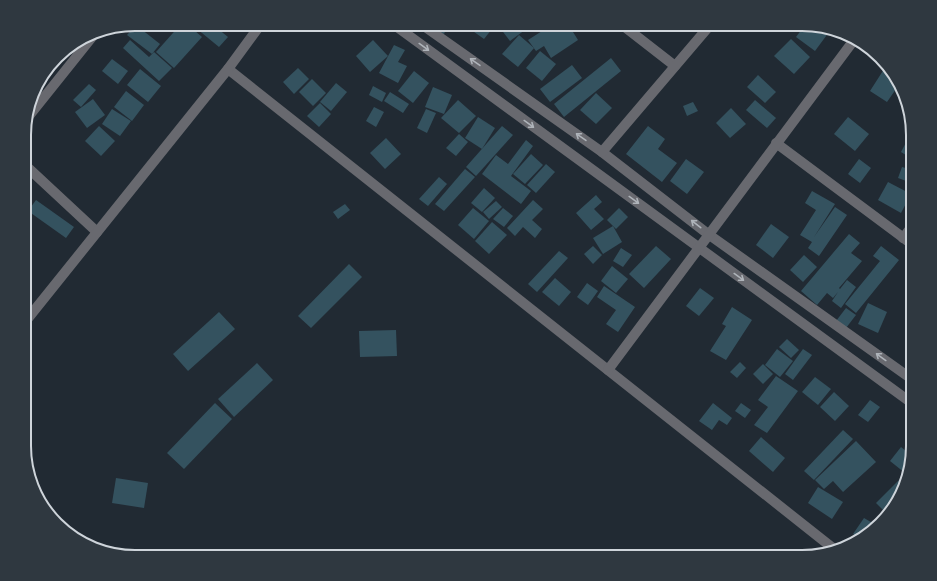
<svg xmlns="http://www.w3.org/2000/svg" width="937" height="581" font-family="'Work Sans',sans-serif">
<rect width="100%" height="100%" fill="#212a33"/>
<g fill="#34525f">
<path d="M181 24H187L202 37 174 68 156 52Z"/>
<path d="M191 24H212L228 37 219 47Z"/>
<path d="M437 24H448L444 34 434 30Z"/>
<path d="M463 24H496L484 39Z"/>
<path d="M506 24H533L510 41 500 28Z"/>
<path d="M553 24H568L578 40 551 58 544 46 536 51 528 40Z"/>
<path d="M136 25 160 44 152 54 127 35Z"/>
<path d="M805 25 829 32 815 51 796 37Z"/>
<path d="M519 35 534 48 518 67 502 54Z"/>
<path d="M791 39 810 57 794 74 774 56Z"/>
<path d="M130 40 149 57 154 52 172 68 159 81 123 48Z"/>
<path d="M373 40 388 56 370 72 356 56Z"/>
<path d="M394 45 405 50 398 62 407 66 398 83 379 73Z"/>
<path d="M540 51 556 64 542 81 526 68Z"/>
<path d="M611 58 621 71 564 117 554 104Z"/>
<path d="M112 59 128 71 118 84 102 71Z"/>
<path d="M572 65 582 78 550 102 540 89Z"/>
<path d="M886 66 898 79 902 93 896 89 887 102 870 91Z"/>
<path d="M298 68 309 79 294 94 283 82Z"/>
<path d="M140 69 161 86 148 102 127 85Z"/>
<path d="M414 71 429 83 413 103 398 91Z"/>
<path d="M758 75 776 92 765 103 747 87Z"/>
<path d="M312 79 326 93 313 106 299 92Z"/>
<path d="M336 83 347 92 331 111 320 102Z"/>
<path d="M89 84 96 90 81 107 73 100Z"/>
<path d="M373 86 386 93 382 102 369 95Z"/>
<path d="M433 87 452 95 444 114 425 107Z"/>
<path d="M126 91 144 105 132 121 114 107Z"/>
<path d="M390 92 409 104 403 113 384 101Z"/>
<path d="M596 93 612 108 596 124 580 110Z"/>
<path d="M93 99 105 115 87 128 75 112Z"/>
<path d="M458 100 476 116 459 133 441 118Z"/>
<path d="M755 100 776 118 767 128 746 110Z"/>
<path d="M693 102 698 111 687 116 683 106Z"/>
<path d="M320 103 331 114 319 127 307 116Z"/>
<path d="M374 107 384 112 376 127 366 121Z"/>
<path d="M731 108 746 124 730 138 716 123Z"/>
<path d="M112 109 131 121 120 136 102 124Z"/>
<path d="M426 109 436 113 427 133 417 128Z"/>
<path d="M478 117 495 128 482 149 465 138Z"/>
<path d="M848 117 869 134 855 151 834 134Z"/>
<path d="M99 126 115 141 101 156 85 141Z"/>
<path d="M502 126 513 135 476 176 466 167Z"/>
<path d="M648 126 665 139 658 149 677 163 662 182 626 154Z"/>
<path d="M911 133 913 135V151L909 157 901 152Z"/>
<path d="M459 134 468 142 456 156 446 148Z"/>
<path d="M386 138 401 154 385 169 370 153Z"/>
<path d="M526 140 533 146 511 176 531 191 521 204 482 174 496 155 508 164Z"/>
<path d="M531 154 543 165 525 184 513 174Z"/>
<path d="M913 155V170L906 164Z"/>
<path d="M686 159 704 172 687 194 670 181Z"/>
<path d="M859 159 871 168 860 183 848 174Z"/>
<path d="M546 164 555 172 536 193 527 185Z"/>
<path d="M902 167 913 170 909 182 898 178Z"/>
<path d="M465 169 475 177 444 211 435 204Z"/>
<path d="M439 177 447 184 428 206 419 199Z"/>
<path d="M888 182 911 194 901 213 878 200Z"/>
<path d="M484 188 495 198 482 212 471 203Z"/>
<path d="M812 191 835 204 814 237 835 207 847 215 819 256 808 248 812 242 800 235 816 210 805 203Z"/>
<path d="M596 195 602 202 594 209 604 219 591 230 576 213Z"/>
<path d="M36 200 74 227 66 238 28 211Z"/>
<path d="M533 200 543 209 532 220 542 229 535 238 523 227 515 236 507 228Z"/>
<path d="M496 201 502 207 489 219 483 212Z"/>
<path d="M345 204 350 210 338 219 333 212Z"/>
<path d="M473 208 489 221 474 239 458 225Z"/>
<path d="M503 208 513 216 504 227 493 219Z"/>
<path d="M619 208 628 217 616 229 607 220Z"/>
<path d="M492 222 507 235 489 254 475 241Z"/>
<path d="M771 224 789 237 773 258 756 245Z"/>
<path d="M613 226 622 242 603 254 593 238Z"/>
<path d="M849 234 860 243 851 253 862 261 839 288 840 289 847 280 856 287 841 308 832 301 838 292 833 298 827 293 817 305 801 291Z"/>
<path d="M593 246 602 255 593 264 584 254Z"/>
<path d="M656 246 671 259 644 288 629 274Z"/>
<path d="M881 246 899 260 856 313 845 304 880 261 873 256Z"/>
<path d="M621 248 632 255 623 267 613 261Z"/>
<path d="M559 251 568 258 537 292 528 284Z"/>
<path d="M804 255 817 267 803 282 790 270Z"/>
<path d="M349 264 362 277 311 328 298 316Z"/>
<path d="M612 266 628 279 616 293 601 281Z"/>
<path d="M555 278 571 292 559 306 542 292Z"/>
<path d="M587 283 598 291 588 305 577 297Z"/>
<path d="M604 286 635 307 618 332 606 324 616 310 597 297Z"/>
<path d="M700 288 714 298 699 316 686 306Z"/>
<path d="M868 303 887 312 878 333 858 324Z"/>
<path d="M732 307 752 320 726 360 710 351 726 326 722 324Z"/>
<path d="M846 308 856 315 846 328 836 321Z"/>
<path d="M219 312 235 329 188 371 173 354Z"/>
<path d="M396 330 397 356 360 357 359 331Z"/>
<path d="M787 339 799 350 791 358 779 347Z"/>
<path d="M913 343V361L905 356Z"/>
<path d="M777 349 793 361 780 377 765 365Z"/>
<path d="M803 349 812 355 793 380 785 374Z"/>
<path d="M740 362 746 368 737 378 730 372Z"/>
<path d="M257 363 273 380 234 417 218 399Z"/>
<path d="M763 364 773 374 763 384 753 374Z"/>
<path d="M776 376 798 391 767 433 754 425 768 407 758 400Z"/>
<path d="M815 377 831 389 818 405 802 392Z"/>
<path d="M834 392 849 406 835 421 820 407Z"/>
<path d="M870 400 880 407 868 422 858 415Z"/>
<path d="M215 403 232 419 184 469 167 453Z"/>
<path d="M713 403 732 418 727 425 719 420 712 430 699 421Z"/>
<path d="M741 403 751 410 745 418 735 411Z"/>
<path d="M843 430 853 439 814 480 804 471Z"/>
<path d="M761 437 785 458 773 472 749 451Z"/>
<path d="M856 441 876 462 843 492 833 481 824 489 815 480Z"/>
<path d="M901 447 912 456 905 473 890 461Z"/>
<path d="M906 473 895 507 887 514 876 503Z"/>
<path d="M116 478 148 483 144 508 112 503Z"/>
<path d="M818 487 843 502 832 519 808 503Z"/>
<path d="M864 518 876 525 861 539 853 534Z"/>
</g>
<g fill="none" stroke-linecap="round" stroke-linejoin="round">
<g stroke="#68696f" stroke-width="10">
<path d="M393 24 913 404"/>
<path d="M421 24 602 152 708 234 913 380"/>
<path d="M621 24 675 66"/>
<path d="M228 69 834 549"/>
<path d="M25 121 97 31"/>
<path d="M776 143 913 245"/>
<path d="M602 152 711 24"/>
<path d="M25 165 97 232"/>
<path d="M903 238 913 225"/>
<path d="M25 322 228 69 261 24"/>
<path d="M608 370 854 40"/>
</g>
</g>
<defs><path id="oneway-shaft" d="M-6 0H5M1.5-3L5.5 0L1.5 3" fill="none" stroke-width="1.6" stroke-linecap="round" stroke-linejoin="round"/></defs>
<g stroke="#afb4ba">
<use href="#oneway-shaft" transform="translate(424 47) rotate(36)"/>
<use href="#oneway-shaft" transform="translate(475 62) rotate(-145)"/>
<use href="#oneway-shaft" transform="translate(529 124) rotate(36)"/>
<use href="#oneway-shaft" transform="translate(581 137) rotate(-145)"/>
<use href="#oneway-shaft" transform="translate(634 200) rotate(36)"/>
<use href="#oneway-shaft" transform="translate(696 224) rotate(-142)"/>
<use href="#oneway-shaft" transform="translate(739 277) rotate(36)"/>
<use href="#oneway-shaft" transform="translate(881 357) rotate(-144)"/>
</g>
<path d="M0 0H937V581H0ZM135 31H802A104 104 0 0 1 906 135V446A104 104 0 0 1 802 550H135A104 104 0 0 1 31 446V135A104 104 0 0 1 135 31Z" fill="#2f3840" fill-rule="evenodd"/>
<path fill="none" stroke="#ced4da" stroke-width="2" d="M135 31H802A104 104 0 0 1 906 135V446A104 104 0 0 1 802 550H135A104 104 0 0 1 31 446V135A104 104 0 0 1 135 31Z"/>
</svg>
